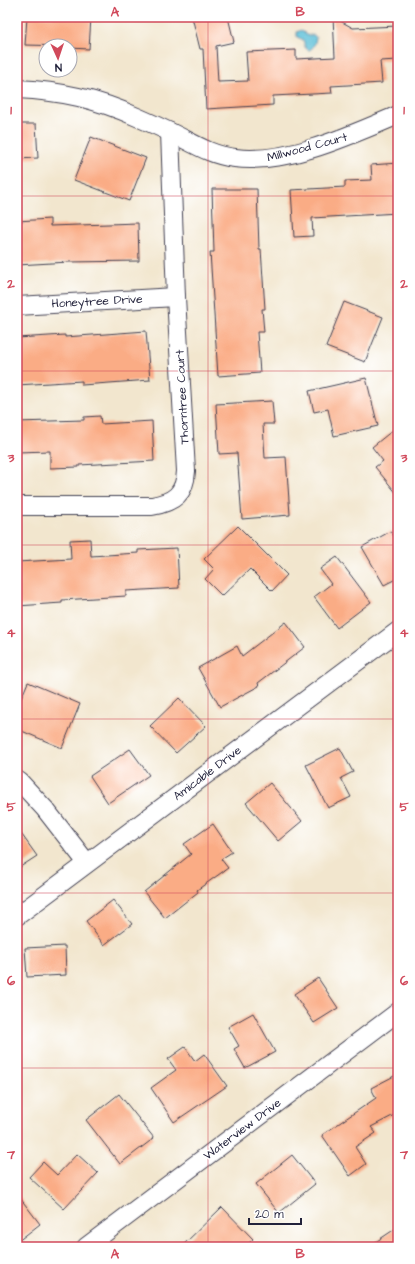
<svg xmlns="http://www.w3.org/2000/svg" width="415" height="1264" font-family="'Architects Daughter',sans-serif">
<rect width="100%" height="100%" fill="#fff"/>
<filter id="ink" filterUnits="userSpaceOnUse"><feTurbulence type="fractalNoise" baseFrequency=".025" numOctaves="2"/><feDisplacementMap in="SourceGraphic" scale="8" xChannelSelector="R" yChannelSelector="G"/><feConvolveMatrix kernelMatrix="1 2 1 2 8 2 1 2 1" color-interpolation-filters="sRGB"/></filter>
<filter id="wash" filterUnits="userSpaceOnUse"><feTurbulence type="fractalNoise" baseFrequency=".012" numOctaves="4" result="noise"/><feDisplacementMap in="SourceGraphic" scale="16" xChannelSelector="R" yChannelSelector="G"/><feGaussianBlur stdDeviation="0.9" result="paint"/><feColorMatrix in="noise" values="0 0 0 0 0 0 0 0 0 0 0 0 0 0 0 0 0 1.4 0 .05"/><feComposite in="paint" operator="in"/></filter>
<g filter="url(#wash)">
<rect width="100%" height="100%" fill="#f2e6ce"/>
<path fill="#59bed7" stroke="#3e7089" d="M301 30 308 35H314L316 37C316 42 311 56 305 47 303 44 305 43 303 40 301 38 298 38 297 37V32Z"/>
<g id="blocks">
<g fill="#faac85">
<path d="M27 17H91L89 49 70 48V46L25 45Z"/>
<path d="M192 17H228L234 42 216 46 218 82 248 81 246 52 296 50V59L335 57 333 17 353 28 398 26V60L380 61 382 83 331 86 332 93 273 96V105L206 109 203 49H200Z"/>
<path d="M17 124H36L38 158 17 159Z"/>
<path d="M91 137 146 158 129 201 74 180Z"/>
<path d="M398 163V213L312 218 313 236 294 237 291 190 345 187V181L372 180 371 165Z"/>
<path d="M212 189H257L259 249H261L265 309H262L264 332H257L260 373 218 376 210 252H214Z"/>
<path d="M50 219V226L138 223 139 261 69 262 17 265V221Z"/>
<path d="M344 302 383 317 365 362 326 347Z"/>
<path d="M146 331 150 380 82 385V381L17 385V338L65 335V337Z"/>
<path d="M366 378 378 426 334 436 328 409 314 412 309 391Z"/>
<path d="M272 401 274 424H263L265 458 286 457 290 515 242 519 237 453 219 454 216 404Z"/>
<path d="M100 416 101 424 152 421 154 461 79 465V467L50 468V451L17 452V422L84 420V417Z"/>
<path d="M398 426V495L375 467 383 461 372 447Z"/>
<path d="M238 526 287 575 272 591 250 569 222 596 205 579 214 569 204 559Z"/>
<path d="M391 531 398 543V578L384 585 362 547Z"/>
<path d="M90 539 91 556 138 553V550L177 548 179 588 126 591V596L62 600V603L17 606V562L71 559 70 540Z"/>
<path d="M337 557 371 602 337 628 314 597 331 584 320 569Z"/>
<path d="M286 622 305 647 258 683 259 686 220 707 198 668 237 646 242 656Z"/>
<path d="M28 682 80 704 62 748 17 729V708Z"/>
<path d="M179 698 206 726 176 753 150 726Z"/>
<path d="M340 748 353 772 341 778 351 797 328 808 306 765Z"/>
<path d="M130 749 149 775 108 803 90 776Z"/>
<path d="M270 783 302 821 278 841 246 803Z"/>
<path d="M213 824 232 852 221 859 228 868 197 890 198 892 165 918 144 892 191 854 184 844Z"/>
<path d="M17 828 37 856 17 869Z"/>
<path d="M113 900 132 924 104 945 86 921Z"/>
<path d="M65 946 66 975 27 977 25 948Z"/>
<path d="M318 978 338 1008 314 1023 294 994Z"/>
<path d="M253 1013 275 1052 245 1068 234 1049 239 1046 228 1027Z"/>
<path d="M185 1047 195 1061 204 1054 227 1086 174 1122 151 1088 176 1070 168 1059Z"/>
<path d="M398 1074V1113L371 1127 376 1133 355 1147 366 1164 350 1176 322 1135 376 1098 371 1088Z"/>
<path d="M119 1094 154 1138 120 1164 86 1120Z"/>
<path d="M77 1154 98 1173 64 1209 29 1177 43 1162 57 1175Z"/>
<path d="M292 1155 315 1184 279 1213 256 1184Z"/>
<path d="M17 1194 40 1224 17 1242Z"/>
<path d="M222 1207 253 1239 245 1247H181Z"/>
<path d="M398 1227V1247H368Z"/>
</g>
</g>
</g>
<g filter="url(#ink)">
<use href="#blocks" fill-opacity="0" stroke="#413f51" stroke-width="1"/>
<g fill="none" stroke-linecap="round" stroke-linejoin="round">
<defs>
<g id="minor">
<path d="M17 89C61 91 97 99 137 117 153 124 169 131 184 139 201 148 216 156 235 158 286 165 351 135 398 115"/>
<path d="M17 306 176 297"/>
<path d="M17 506H152C174 502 185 494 186 471L176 297 170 132"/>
<path d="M17 780 20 782 45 809 87 863"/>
<path d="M17 916 398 631"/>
<path d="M86 1247 398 1012"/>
</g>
</defs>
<use href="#minor" stroke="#413f51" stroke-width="20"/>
<use href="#minor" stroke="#fff" stroke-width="18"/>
</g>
</g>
<path fill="none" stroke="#d1495b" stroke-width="1" stroke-opacity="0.55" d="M208 17V1247M17 196H398M17 371H398M17 545H398M17 719H398M17 893H398M17 1068H398"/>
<g text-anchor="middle" stroke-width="3" stroke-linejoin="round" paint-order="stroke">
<g font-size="12" fill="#22223b" stroke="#fff">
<text transform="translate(307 147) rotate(-15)" y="4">Millwood Court</text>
<text transform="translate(97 301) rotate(-3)" y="4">Honeytree Drive</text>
<text transform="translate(182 397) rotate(-93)" y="4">Thorntree Court</text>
<text transform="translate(207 773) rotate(-37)" y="4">Amicable Drive</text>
<text transform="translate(242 1129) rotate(-37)" y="4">Waterview Drive</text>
</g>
</g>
<rect width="415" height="1264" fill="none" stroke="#fff" stroke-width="44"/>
<g transform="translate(58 58) rotate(177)"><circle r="19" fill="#ffffff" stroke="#a7a7b1"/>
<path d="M0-3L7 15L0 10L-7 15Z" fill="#d1495b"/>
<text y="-6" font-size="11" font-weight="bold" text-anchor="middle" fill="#22223b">N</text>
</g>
<path d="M249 1218v6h52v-6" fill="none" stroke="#22223b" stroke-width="2"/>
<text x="255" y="1218" font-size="12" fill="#22223b" stroke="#ffffff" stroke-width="3" paint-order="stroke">20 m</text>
<rect x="22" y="22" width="371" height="1220" fill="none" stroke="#d1495b" stroke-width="1.5"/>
<g font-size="13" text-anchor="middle" font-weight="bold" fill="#d1495b">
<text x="115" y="16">A</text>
<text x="300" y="16">B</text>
<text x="11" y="114">1</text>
<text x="404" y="114">1</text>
<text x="11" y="288">2</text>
<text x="404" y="288">2</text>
<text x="11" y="462">3</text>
<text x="404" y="462">3</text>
<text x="11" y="637">4</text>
<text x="404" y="637">4</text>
<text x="11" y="811">5</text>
<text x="404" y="811">5</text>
<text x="11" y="985">6</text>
<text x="404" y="985">6</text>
<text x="11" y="1159">7</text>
<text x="404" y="1159">7</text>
<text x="115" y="1258">A</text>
<text x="300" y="1258">B</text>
</g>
</svg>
